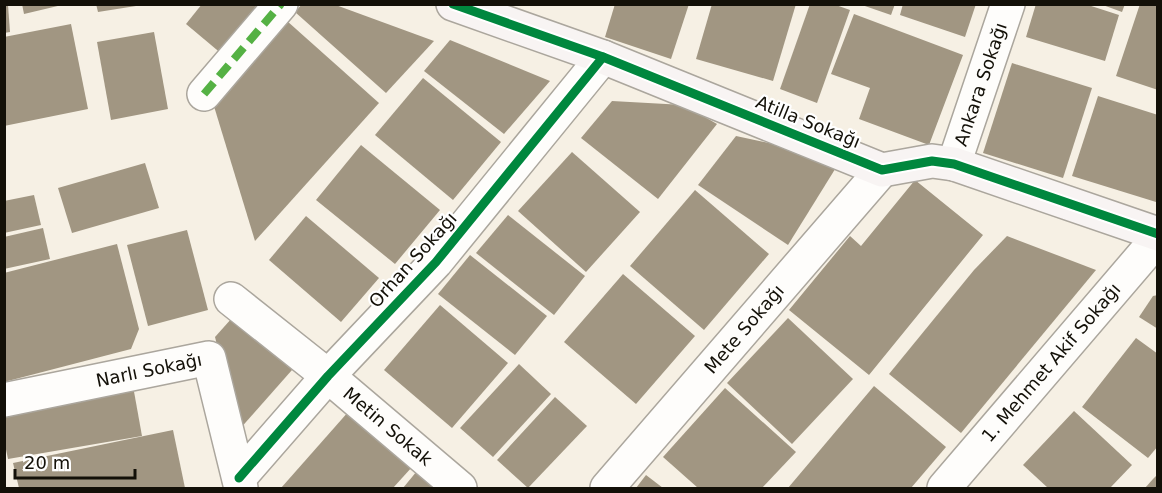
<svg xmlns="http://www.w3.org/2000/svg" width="1162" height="493" font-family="'DejaVu Sans',sans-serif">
<rect width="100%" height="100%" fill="#f6f0e4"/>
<g fill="#a19682">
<path d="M22 4H62V5L24 14Z"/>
<path d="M96 4H136V6L98 12Z"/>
<path d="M202 4H265L223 55 186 24Z"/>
<path d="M302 4H333L434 41 386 93 295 12Z"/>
<path d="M615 4H689L671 59 605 37Z"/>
<path d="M712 4H796L773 81 696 59Z"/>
<path d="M810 4H833L850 10 817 103 780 89Z"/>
<path d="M859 4H895L891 15Z"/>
<path d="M903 4H976L965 37 900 15Z"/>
<path d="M1036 4H1085L1119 15 1105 61 1026 37Z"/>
<path d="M1100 4H1125L1122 12Z"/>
<path d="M1140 4H1158V90L1116 76Z"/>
<path d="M4 5H8L10 32 4 33Z"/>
<path d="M854 14 963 55 929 145 859 119 870 88 831 74Z"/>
<path d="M287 21 379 103 255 241 213 103Z"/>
<path d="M71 24 88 109 4 126V37Z"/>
<path d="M154 32 168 109 111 120 97 42Z"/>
<path d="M450 40 550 81 504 134 424 71Z"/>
<path d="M1012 63 1092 88 1063 178 983 153Z"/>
<path d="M423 78 501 142 453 200 375 135Z"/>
<path d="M1098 96 1158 115 1156 202 1072 176Z"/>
<path d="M612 101 684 105 717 124 658 199 581 138Z"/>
<path d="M736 136 787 147 837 166 788 245 698 185Z"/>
<path d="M361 145 440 210 395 264 316 200Z"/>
<path d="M572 152 640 212 586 272 518 211Z"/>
<path d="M145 163 159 208 72 233 58 188Z"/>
<path d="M915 180 983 235 869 375 789 310 850 236 861 246Z"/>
<path d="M695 190 769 254 704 330 630 266Z"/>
<path d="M34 195 41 225 4 233V201Z"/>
<path d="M508 215 585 276 554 315 476 253Z"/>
<path d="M306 216 379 278 341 322 269 260Z"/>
<path d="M43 228 50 259 4 269V237Z"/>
<path d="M187 230 208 310 148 326 127 245Z"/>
<path d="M1007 236 1096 270 961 433 889 374 974 270Z"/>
<path d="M117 244 139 329 131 349 4 382V273Z"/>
<path d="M470 255 547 316 515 355 438 294Z"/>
<path d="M623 274 695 336 636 404 564 342Z"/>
<path d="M1158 295V329L1139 317 1153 296Z"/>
<path d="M440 305 508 363 452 428 384 370Z"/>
<path d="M232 318 292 370 238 431 215 337Z"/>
<path d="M788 318 853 379 792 444 727 383Z"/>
<path d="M1136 338 1158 354V446L1148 458 1082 407Z"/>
<path d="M519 364 551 394 493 457 460 428Z"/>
<path d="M133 386 142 436 8 459 4 440V408Z"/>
<path d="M874 386 946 447 911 488H788Z"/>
<path d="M725 388 796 452 762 488H698L663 457Z"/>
<path d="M555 397 587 426 528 488 497 460Z"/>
<path d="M349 411 412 467 393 488H281Z"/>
<path d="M1074 411 1132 465 1110 488H1048L1023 465Z"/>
<path d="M173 430 185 488H19L13 463Z"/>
<path d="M417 471 437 488H403Z"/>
<path d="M1158 474V488H1145L1153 479Z"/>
<path d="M646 475 663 488H636Z"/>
</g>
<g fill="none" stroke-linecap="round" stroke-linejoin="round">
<defs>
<g id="street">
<path d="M204 94 281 4"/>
<path id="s1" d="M954 164 1008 4"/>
<path id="s2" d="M231 299 328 376 460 488"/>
<path id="s3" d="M4 400 209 358 241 488"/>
<path d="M239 478 328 376 436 262 603 57"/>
<path id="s4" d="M607 488 882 170"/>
<path id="s5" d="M944 488 1158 238"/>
</g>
<path id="secondary" d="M453 4 603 57 882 170 932 161 954 164 1158 234"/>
</defs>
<use href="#street" stroke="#aba69d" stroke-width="36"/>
<use href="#secondary" stroke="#aba69d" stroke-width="36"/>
<use href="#street" stroke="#fefdfb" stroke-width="33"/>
<use href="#secondary" stroke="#f8f4f3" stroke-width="33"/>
<path stroke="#55b144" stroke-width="8" stroke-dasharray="15 8" stroke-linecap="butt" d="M204 94 281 4"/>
<defs>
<g id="cycleway">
<path d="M453 4 603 57 882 170 932 161 954 164 1158 234"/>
<path d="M239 478 328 376 436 262 603 57"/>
</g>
</defs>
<use href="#cycleway" stroke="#fff" stroke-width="13"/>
<use href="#cycleway" stroke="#00873e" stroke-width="9"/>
</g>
<g text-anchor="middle" stroke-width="4.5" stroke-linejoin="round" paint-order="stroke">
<g font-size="18" fill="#131008" stroke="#fff">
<text dy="6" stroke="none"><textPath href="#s1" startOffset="84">Ankara Sokağı</textPath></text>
<text transform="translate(808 122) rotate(22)" y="6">Atilla Sokağı</text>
<text transform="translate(413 260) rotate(-48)" y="6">Orhan Sokağı</text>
<text dy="6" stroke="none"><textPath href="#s4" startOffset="210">Mete Sokağı</textPath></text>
<text dy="6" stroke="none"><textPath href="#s5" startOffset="165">1. Mehmet Akif Sokağı</textPath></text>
<text dy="6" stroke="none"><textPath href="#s3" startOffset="148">Narlı Sokağı</textPath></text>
<text dy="6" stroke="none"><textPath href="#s2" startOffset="202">Metin Sokak</textPath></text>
</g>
</g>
<rect width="1162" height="493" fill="none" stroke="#131008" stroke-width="12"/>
<path d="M15 469v9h120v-9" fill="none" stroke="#131008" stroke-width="3"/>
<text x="24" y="469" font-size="18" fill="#131008" stroke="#ffffff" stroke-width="4.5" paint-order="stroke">20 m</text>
</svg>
